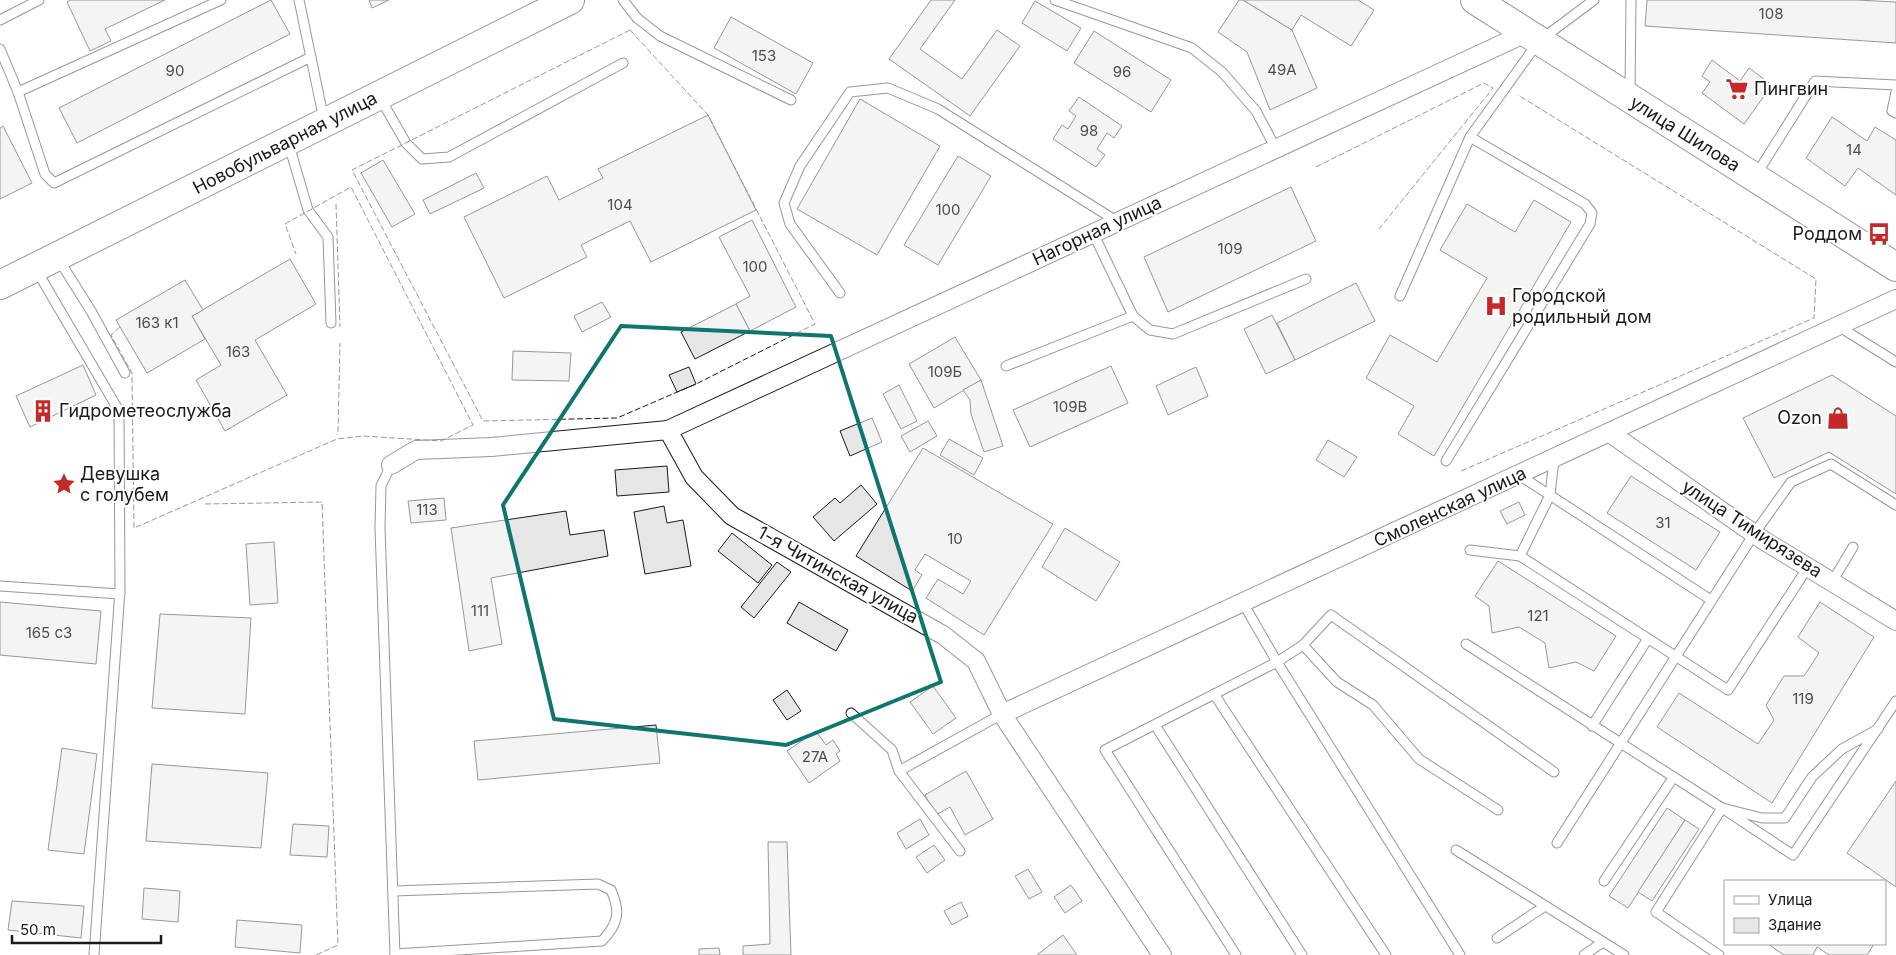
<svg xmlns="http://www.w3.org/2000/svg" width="1896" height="955" font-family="Inter,sans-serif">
<rect width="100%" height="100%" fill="#fff"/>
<g fill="#e6e6e6" stroke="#1a1a1a">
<path d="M70 0H165L105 29 111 41 90 51 67 2Z"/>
<path d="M271 0 290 34 77 143 59 108Z"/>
<path d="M369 0H389L372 8Z"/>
<path d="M931 0H955L920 49 962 79 997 30 1020 46 970 116 889 59Z"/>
<path d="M1239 0H1243L1292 30 1317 88 1270 110 1247 52 1218 32Z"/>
<path d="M1243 0H1358L1374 10 1351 46 1301 15 1292 30Z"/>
<path d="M1647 0H1857L1896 2V43L1645 26Z"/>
<path d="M1035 1 1081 28 1067 51 1022 23Z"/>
<path d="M731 17 813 63 796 94 714 48Z"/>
<path d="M1094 31 1171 80 1151 112 1074 63Z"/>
<path d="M1712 60 1740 81 1749 68 1772 85 1744 124 1702 93 1710 82 1702 76Z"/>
<path d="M1079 97 1122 126 1114 138 1107 133 1097 149 1105 155 1096 167 1053 139 1062 125 1068 129 1076 116 1069 111Z"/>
<path d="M860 99 940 146 877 255 797 209Z"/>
<path d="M708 115 756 210 651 262 630 221 581 245 587 257 504 298 464 217 547 176 559 200 603 178 598 169Z"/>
<path d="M1832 117 1867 141 1875 127 1896 140V195L1858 168 1845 186 1806 158Z"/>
<path d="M3 126 32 183 0 199V128Z"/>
<path d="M958 156 991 176 938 265 904 245Z"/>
<path d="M383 160 415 214 392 227 361 173Z"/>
<path d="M476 173 484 188 430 214 423 200Z"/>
<path d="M1291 187 1316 241 1168 312 1144 257Z"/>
<path d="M1534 200 1571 222 1434 456 1398 434 1414 406 1366 378 1390 335 1437 362 1487 278 1440 250 1467 204 1515 232Z"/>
<path d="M752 220 796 307 750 331 736 304 750 296 719 237Z"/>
<path d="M290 259 316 304 255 340 287 395 225 431 196 380 221 365 192 316Z"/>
<path d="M185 280 203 310 192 316 205 339 147 373 116 320Z"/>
<path d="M1356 283 1375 321 1295 360 1277 323Z"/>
<path d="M602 302 611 317 582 332 574 316Z"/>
<path d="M736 304 750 331 695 359 681 332Z"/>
<path d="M1272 315 1295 360 1266 374 1244 329Z"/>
<path d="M955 337 981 380 934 408 909 364Z"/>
<path d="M513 351 571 353 569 381 512 380Z"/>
<path d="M83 365 96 395 30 427 16 396Z"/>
<path d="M1111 366 1128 403 1030 447 1013 410Z"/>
<path d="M689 367 696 384 677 392 669 375Z"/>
<path d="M1196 367 1208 396 1168 415 1156 386Z"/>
<path d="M1832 375 1896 416V494L1829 452 1774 478 1743 418Z"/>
<path d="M981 380 1003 446 984 452 971 414 970 400 963 390Z"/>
<path d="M899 385 917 421 901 429 883 394Z"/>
<path d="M872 418 882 442 850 456 840 431Z"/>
<path d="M928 421 937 436 910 452 901 436Z"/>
<path d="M949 439 983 458 974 475 940 455Z"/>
<path d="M1328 440 1357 457 1344 477 1316 460Z"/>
<path d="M923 448 1053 524 984 635 926 598 938 579 963 594 971 581 925 554 915 570 922 575 912 591 856 556Z"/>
<path d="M667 466 669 492 617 496 615 470Z"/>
<path d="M1631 476 1720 532 1696 570 1607 513Z"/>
<path d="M861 485 877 504 834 541 813 517 835 498 840 503Z"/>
<path d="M444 498 446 520 411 523 408 501Z"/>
<path d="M1519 502 1525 515 1507 524 1500 511Z"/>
<path d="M664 506 667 523 683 520 691 566 645 574 634 512Z"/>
<path d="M566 511 570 535 604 530 608 556 491 578 502 644 469 651 451 528Z"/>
<path d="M1065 528 1120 562 1096 601 1042 567Z"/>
<path d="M732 533 772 565 758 583 718 551Z"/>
<path d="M274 542 278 603 250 605 246 544Z"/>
<path d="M1498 561 1616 636 1594 671 1576 662 1549 668 1545 643 1519 627 1492 633 1489 606 1475 596Z"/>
<path d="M777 562 791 572 754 618 741 607Z"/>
<path d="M0 602 101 611 96 664 0 655Z"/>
<path d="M799 602 848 630 836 651 787 623Z"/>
<path d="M1820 602 1874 637 1772 803 1657 727 1679 693 1758 744 1774 720 1766 705 1784 676H1804L1819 653 1798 637Z"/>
<path d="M160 614 251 618 245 714 152 708Z"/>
<path d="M933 686 956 718 933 734 910 702Z"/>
<path d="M787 690 801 711 787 720 773 700Z"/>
<path d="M656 725 660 763 478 780 474 741Z"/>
<path d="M816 731 826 745 833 740 840 751 836 754 840 761 809 783 787 751Z"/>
<path d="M62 748 97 754 84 854 48 850Z"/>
<path d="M152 764 268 773 261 848 146 841Z"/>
<path d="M966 771 993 819 965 835 950 807 936 815 925 795Z"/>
<path d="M1896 781V887L1847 853Z"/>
<path d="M1667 808 1685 820 1628 908 1609 896Z"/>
<path d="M920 819 929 835 906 849 897 833Z"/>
<path d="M1685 820 1699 829 1652 901 1638 892Z"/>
<path d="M293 824 329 826 327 857 290 855Z"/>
<path d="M768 842H787L791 955H743V946L770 944Z"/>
<path d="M934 845 945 860 927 873 916 857Z"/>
<path d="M1028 869 1042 892 1029 899 1015 876Z"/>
<path d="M1071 885 1082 901 1065 913 1054 897Z"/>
<path d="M144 888 180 891 178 922 142 919Z"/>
<path d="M12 901 84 906 81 938 8 930Z"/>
<path d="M961 902 968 916 952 925 944 911Z"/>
<path d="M237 920 302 925 300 953 235 947Z"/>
<path d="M1063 935 1077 955H1037Z"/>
<path d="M1768 944H1874L1867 955H1829L1817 947 1813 955H1784Z"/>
<path d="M719 948 720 955H699V949Z"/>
</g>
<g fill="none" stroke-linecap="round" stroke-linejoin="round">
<defs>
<g id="lane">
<path d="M299 0 324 120"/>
<path d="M623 0 637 18 660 36 791 100"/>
<path d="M1055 0 1192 48 1222 72 1256 111 1276 149"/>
<path d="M0 20 39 0"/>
<path d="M0 49 18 92 221 0"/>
<path d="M18 92 45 174 54 183 311 57"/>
<path d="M1630 92 1631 0"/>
<path d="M1896 92 1892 111 1896 113"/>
<path d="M380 98 406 143 422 159 449 157 623 63"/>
<path d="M289 145 308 210 328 237 331 323"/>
<path d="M1756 175 1815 81 1896 85"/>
<path d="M1093 233 1133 316 1150 330 1173 334 1306 279"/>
<path d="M59 260 91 311 125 373"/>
<path d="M37 271 119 411 120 590 94 955"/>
<path d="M840 293 790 224 784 203 800 166 850 92 888 88 938 109 1118 222"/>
<path d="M1400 296 1470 137 1539 41 1594 0"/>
<path d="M1838 326 1896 362"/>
<path d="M1006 366 1133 316"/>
<path d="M1446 461 1590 224 1592 213 1585 204 1470 137"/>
<path d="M391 465 381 486 380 528 395 955"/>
<path d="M1519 475 1711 600"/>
<path d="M1470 550 1520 556 1728 690 1808 567"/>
<path d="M1520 556 1550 495 1554 459"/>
<path d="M1832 582 1853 547"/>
<path d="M0 586 120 594"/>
<path d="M1466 644 1722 808 1762 818H1785L1812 777 1842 749 1878 729"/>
<path d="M1303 645 1337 682 1373 705 1419 759 1498 810"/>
<path d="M1214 694 1386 955"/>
<path d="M851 713 892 750 899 771"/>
<path d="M1155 725 1302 955"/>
<path d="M1592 726 1647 640"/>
<path d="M1557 843 1754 534 1791 482 1831 464 1896 505"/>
<path d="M1456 850 1624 955"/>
<path d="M960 851 899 771 1002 714"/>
<path d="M1604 881 1673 778"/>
<path d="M394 891 598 884 611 890C621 912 618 924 602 941L395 954"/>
<path d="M1497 938 1545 906"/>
<path d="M1236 955 1105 750 1277 662 1243 603"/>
<path d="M1460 955 1277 662 1303 645 1331 615 1554 772"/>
<path d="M1584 955 1603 942"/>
<path d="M1719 955 1656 912 1722 808 1793 855 1896 701"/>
</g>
<g id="street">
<path d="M668 430 1526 33"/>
<path d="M1610 433 1763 540 1896 621"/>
<path d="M391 465 416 450 491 447 668 430 694 477 732 516 943 635 976 661 1002 714 1162 955"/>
<path d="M1002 714 1896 299"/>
</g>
<g id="primary">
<path d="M1475 0 1896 267"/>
<path d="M0 285 570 0"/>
</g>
</defs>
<use href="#lane" stroke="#1a1a1a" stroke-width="11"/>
<use href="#street" stroke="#1a1a1a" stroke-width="20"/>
<use href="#primary" stroke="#1a1a1a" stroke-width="30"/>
<use href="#lane" stroke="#fff" stroke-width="9"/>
<use href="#street" stroke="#fff" stroke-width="18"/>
<use href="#primary" stroke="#fff" stroke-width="28"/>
<g stroke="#1a1a1a" stroke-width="1" stroke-dasharray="6 2.5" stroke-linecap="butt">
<path d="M630 30 708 115 815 324 696 384 617 418 483 421 352 170Z"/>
<path d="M1316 167 1484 83 1493 88 1379 229"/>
<path d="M336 204 340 327"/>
<path d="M120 327 111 335 132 373 134 528 337 439 363 436 441 441 473 425 351 187 285 224 296 254"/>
<path d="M338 432 340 343"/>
<path d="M1461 471 1814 318 1816 279 1518 95"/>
<path d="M205 504 322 502 338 945 316 955"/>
</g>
</g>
<path d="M0 0H1896V955H0ZM621 326 831 336 941 682 786 745 554 719 503 505Z" fill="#fff" fill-opacity=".55" fill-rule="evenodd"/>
<path fill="none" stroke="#0f766e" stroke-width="4" stroke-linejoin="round" d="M621 326 831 336 941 682 786 745 554 719 503 505Z"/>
<defs>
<symbol id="supermarket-bare" viewBox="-9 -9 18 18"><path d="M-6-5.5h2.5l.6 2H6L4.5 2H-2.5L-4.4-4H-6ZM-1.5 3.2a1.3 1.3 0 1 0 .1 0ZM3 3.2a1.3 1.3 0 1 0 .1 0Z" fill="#c62828" stroke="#fff" stroke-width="2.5" paint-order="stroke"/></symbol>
<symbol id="bus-bare" viewBox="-9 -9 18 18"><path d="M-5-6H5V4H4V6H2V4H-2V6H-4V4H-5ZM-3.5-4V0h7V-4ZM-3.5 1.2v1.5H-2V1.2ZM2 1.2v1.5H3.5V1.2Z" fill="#c62828" stroke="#fff" stroke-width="2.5" paint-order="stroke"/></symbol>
<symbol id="hospital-bare" viewBox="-9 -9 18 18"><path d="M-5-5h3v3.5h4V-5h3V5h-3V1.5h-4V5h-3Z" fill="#c62828" stroke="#fff" stroke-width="2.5" paint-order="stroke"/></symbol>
<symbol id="building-bare" viewBox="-9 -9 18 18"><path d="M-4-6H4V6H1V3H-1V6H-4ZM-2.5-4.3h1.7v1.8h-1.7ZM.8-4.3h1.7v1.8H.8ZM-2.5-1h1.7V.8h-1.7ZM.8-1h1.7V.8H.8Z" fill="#c62828" stroke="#fff" stroke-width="2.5" paint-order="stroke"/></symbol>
<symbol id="shop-bare" viewBox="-9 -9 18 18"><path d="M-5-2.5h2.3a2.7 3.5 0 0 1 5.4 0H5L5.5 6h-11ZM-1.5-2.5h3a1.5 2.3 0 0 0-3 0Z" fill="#c62828" stroke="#fff" stroke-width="2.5" paint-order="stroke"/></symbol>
<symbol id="sight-bare" viewBox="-9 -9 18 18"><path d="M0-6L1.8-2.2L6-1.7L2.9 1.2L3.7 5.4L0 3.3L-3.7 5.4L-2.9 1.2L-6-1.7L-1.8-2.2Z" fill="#c62828" stroke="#fff" stroke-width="2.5" paint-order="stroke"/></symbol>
</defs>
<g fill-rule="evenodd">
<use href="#supermarket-bare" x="1721" y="73" width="32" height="32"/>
<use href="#bus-bare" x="1863" y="218" width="32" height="32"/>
<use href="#hospital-bare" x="1480" y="290" width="32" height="32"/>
<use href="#building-bare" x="27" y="395" width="32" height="32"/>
<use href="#shop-bare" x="1822" y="402" width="32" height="32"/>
<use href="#sight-bare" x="48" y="468" width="32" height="32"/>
</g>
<g text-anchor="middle" stroke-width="4" stroke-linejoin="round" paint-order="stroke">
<g font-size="15" fill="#4d4d4d">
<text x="1771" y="19">108</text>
<text x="764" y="61">153</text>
<text x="1282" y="75">49А</text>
<text x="175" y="76">90</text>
<text x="1122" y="77">96</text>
<text x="1089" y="136">98</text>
<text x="1854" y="155">14</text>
<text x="620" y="210">104</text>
<text x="948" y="215">100</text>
<text x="1230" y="254">109</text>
<text x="755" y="272">100</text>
<text x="157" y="328">163 к1</text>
<text x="238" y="357">163</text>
<text x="945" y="377">109Б</text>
<text x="1070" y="412">109В</text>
<text x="427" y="515">113</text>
<text x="1663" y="528">31</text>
<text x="955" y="544">10</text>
<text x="480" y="616">111</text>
<text x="1538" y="621">121</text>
<text x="49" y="638">165 с3</text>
<text x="1803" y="704">119</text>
<text x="815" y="762">27А</text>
</g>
<g font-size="18" fill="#1a1a1a" stroke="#fff" text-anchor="start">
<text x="1754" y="95">Пингвин</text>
<text x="1862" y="240" text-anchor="end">Роддом</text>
<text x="1512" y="302">Городской<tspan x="1512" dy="21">родильный дом</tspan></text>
<text x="59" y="417">Гидрометеослужба</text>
<text x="1822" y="424" text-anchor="end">Ozon</text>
<text x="80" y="480">Девушка<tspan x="80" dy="21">с голубем</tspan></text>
</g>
<g font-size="18" fill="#1a1a1a" stroke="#fff">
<text transform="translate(1685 134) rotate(32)" y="6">улица Шилова</text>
<text transform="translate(285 143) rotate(-27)" y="6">Новобульварная улица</text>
<text transform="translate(1097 231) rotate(-25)" y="6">Нагорная улица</text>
<text transform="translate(1450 507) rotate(-25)" y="6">Смоленская улица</text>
<text transform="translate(1752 529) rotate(33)" y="6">улица Тимирязева</text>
<text transform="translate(838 575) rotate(29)" y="6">1-я Читинская улица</text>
</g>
</g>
<rect x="1724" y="880" width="162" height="65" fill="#ffffff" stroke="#a3a3a3"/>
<rect x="1734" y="896" width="25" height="8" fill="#ffffff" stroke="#a3a3a3"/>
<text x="1768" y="905" font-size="15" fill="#1a1a1a">Улица</text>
<rect x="1734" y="918" width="25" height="15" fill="#e6e6e6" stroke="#a3a3a3"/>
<text x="1768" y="930" font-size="15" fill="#1a1a1a">Здание</text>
<path d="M12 935v8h149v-8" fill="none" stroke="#1a1a1a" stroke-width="2.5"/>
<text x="20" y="935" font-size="15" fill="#1a1a1a" stroke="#ffffff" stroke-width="4" paint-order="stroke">50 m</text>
</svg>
